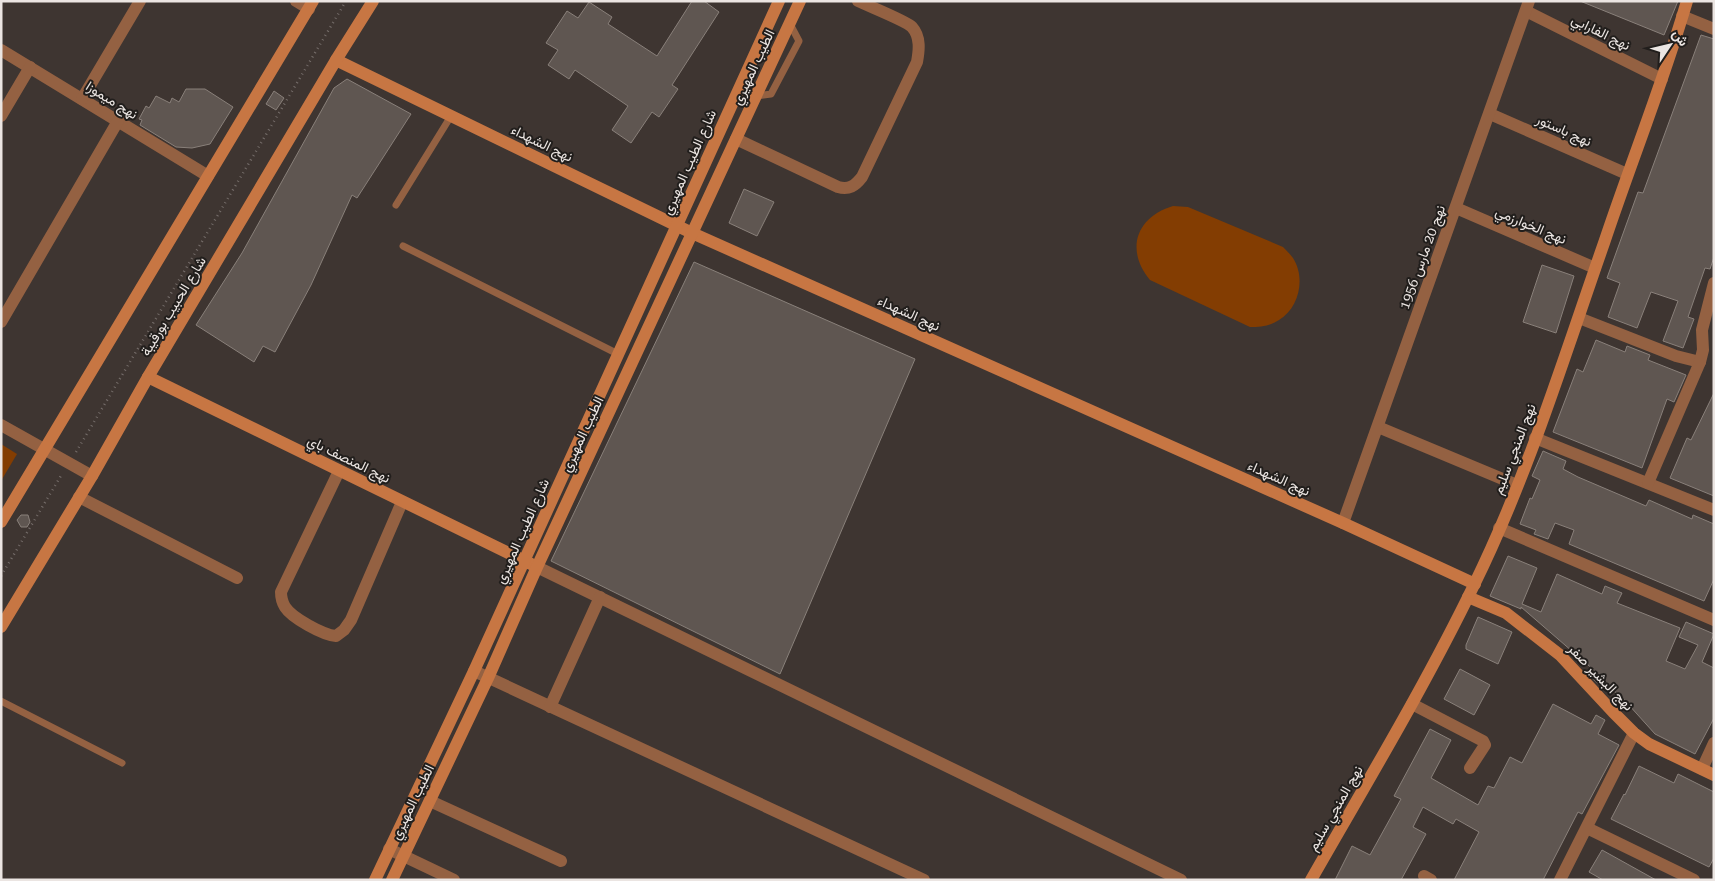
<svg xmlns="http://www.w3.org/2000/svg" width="1715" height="881" font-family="'Roboto Serif',Vazirmatn,serif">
<rect width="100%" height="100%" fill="#3e3531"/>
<g fill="#833d02">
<path d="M1173 206 1188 207 1283 247C1286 250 1290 254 1293 258 1306 278 1299 308 1279 320 1270 326 1260 327 1250 327L1150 280C1125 250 1136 217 1173 206Z"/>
<path d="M1 444 17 454 1 481Z"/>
</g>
<g fill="#5f5651" stroke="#89807a">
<path d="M692 1H704L719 12 672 85 678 89 659 117 652 112 631 143 612 130 628 106 575 70 569 79 548 65 558 50 546 43 567 11 578 18 589 2 612 17 608 24 657 56Z"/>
<path d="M1580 1H1678L1664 35Z"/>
<path d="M1701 35 1714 39V257L1710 269 1705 268 1688 317 1694 319 1683 348 1663 341 1678 301 1651 292 1637 328 1608 317 1620 283 1607 278 1638 192 1643 193Z"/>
<path d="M347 79 411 114 357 198 352 195 311 285 275 352 263 346 254 362 196 325 242 253 334 88Z"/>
<path d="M186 89H205L233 107 210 144 192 148 176 147 140 125 142 120 139 119 146 106 149 108 156 96 170 103 172 98 179 102Z"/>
<path d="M274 91 284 98 276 110 266 104Z"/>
<path d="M744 189 774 202 757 236 729 223Z"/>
<path d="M694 262 915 359 780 674 551 561Z"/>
<path d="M1542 265 1574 276 1556 333 1523 322Z"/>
<path d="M1596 340 1625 352 1627 346 1650 355 1648 360 1686 375 1674 402 1667 399 1642 468 1553 432 1577 369 1583 372Z"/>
<path d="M1714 393V496L1670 478 1687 438 1691 440Z"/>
<path d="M1543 451 1566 461 1563 469 1578 477 1646 506 1649 500 1692 519 1693 515 1714 524V579L1704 601 1569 544 1574 530 1555 523 1548 539 1534 534 1536 530 1520 524 1530 498 1532 499 1540 480 1532 476Z"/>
<path d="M21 515H28L30 522 27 527H21L17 520Z"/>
<path d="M1508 556 1537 568 1522 604 1541 612 1557 574 1602 594 1605 586 1622 593 1617 603 1680 628 1666 661 1685 669 1698 645 1679 637 1686 622 1714 634 1702 662 1714 668V718L1695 754 1655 734 1619 694 1596 682 1592 677 1595 671 1521 607V609L1490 596Z"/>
<path d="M1478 617 1512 632 1498 664 1466 649V645Z"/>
<path d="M1460 669 1490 685 1474 715 1444 699Z"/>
<path d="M1553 704 1591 724 1596 715 1605 720 1598 734 1619 745 1582 814 1578 812 1543 880H1454L1479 832 1456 819 1453 824 1423 807 1413 827 1426 834 1401 880H1335L1352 846 1370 855 1401 799 1394 796 1430 729 1451 740 1431 778 1478 805 1488 786 1494 788 1510 757 1522 763Z"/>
<path d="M1639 766 1674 783 1678 774 1714 792V858L1709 867 1611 819 1624 794 1625 795Z"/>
<path d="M1602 850 1656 880H1603L1589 872Z"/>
</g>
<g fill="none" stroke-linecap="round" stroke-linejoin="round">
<g stroke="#756d6a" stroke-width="2.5" stroke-dasharray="1 4" stroke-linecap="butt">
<path d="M76 452 346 1"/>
<path d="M1 576 62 474"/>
</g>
<g stroke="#946142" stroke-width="7">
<path d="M756 96 771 94 799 41 790 24"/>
<path d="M396 205 451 116"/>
<path d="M403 246 618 354"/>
<path d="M1 701 122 763"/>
</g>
<g stroke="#946142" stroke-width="12">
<path d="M296 1 309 9"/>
<path d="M1526 11 1662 79"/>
<path d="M1682 16 1714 29"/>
<path d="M1 50 208 176"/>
<path d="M82 99 140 1"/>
<path d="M1490 114 1627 174"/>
<path d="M1 116 30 67"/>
<path d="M736 139 838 187C849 190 855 186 862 177L917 62C919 51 921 37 912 27 906 21 868 6 858 1"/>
<path d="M1456 208 1595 268"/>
<path d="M1579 318 1676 356 1700 362"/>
<path d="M1 322 118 121"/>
<path d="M1 425 92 476"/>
<path d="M1378 427 1517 485"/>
<path d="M1535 438 1714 510"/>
<path d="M339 471 281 592C281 597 282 602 285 607 292 618 323 635 336 636L344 630 351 620 402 502"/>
<path d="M1648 483 1700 362 1703 350 1702 330 1714 283"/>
<path d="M79 497 237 578"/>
<path d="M1343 523 1529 1"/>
<path d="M1499 528 1714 620"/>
<path d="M537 567 1181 880"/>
<path d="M474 671 924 880"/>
<path d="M1412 704 1483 741 1485 745 1470 768"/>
<path d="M550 707 600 597"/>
<path d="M1702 769 1714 743"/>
<path d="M430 801 561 861"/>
<path d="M1587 828 1694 880"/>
<path d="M389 849 454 880"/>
<path d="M1424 876 1431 880"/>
<path d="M1560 880 1634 733"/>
</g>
<g stroke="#c77643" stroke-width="12">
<path d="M336 60 692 233 1343 523 1475 584"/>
<path d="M148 377 531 564"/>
<path d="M1 522 313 1"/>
<path d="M1468 597 1506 613 1560 655 1613 712 1634 733 1649 744 1714 775"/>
<path d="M1 627 92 476 148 377 336 60 373 1"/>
<path d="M375 880 474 671 779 1"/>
<path d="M392 880 488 678 537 567 800 1"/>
<path d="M1311 880C1367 782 1425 686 1474 585 1528 475 1564 357 1604 243 1631 162 1663 83 1687 1"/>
</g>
</g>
<g text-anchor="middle" stroke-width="4" stroke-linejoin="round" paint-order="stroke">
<g font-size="14" fill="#ebe5e2" stroke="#211e1c">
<text transform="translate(1601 32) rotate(26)" y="5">نهج الفارابي</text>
<text transform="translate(753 67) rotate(-65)" y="5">الطيب المهيري</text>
<text transform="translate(112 100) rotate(32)" y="5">نهج ميموزا</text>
<text transform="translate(1564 130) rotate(24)" y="5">نهج باستور</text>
<text transform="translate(542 143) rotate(26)" y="5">نهج الشهداء</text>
<text transform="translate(689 162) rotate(-66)" y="5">شارع الطيب المهيري</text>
<text transform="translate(1531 225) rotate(23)" y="5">نهج الخوارزمي</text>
<text transform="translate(1422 257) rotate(-70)" y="5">نهج 20 مارس 1956</text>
<text transform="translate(173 306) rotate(-59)" y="5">شارع الحبيب بورقيبة</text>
<text transform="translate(909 313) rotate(24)" y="5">نهج الشهداء</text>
<text transform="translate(582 434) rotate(-65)" y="5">الطيب المهيري</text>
<text transform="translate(1514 449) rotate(-69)" y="5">نهج المنجي سليم</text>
<text transform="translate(349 459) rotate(26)" y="5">نهج المنصف باي</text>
<text transform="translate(1279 478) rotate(24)" y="5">نهج الشهداء</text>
<text transform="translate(522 531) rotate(-66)" y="5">شارع الطيب المهيري</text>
<text transform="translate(1601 677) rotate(46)" y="5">نهج البشير صفر</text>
<text transform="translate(412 802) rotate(-64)" y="5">الطيب المهيري</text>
<text transform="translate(1335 808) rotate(-60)" y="5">نهج المنجي سليم</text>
</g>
</g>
<rect width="1715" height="881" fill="none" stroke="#ebe5e2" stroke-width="5"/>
<g transform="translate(1670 45) rotate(55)" stroke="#211e1c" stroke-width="4" paint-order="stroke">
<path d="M0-4L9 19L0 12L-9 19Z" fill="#ebe5e2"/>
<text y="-8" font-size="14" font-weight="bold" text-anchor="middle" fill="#ebe5e2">ش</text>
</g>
</svg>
